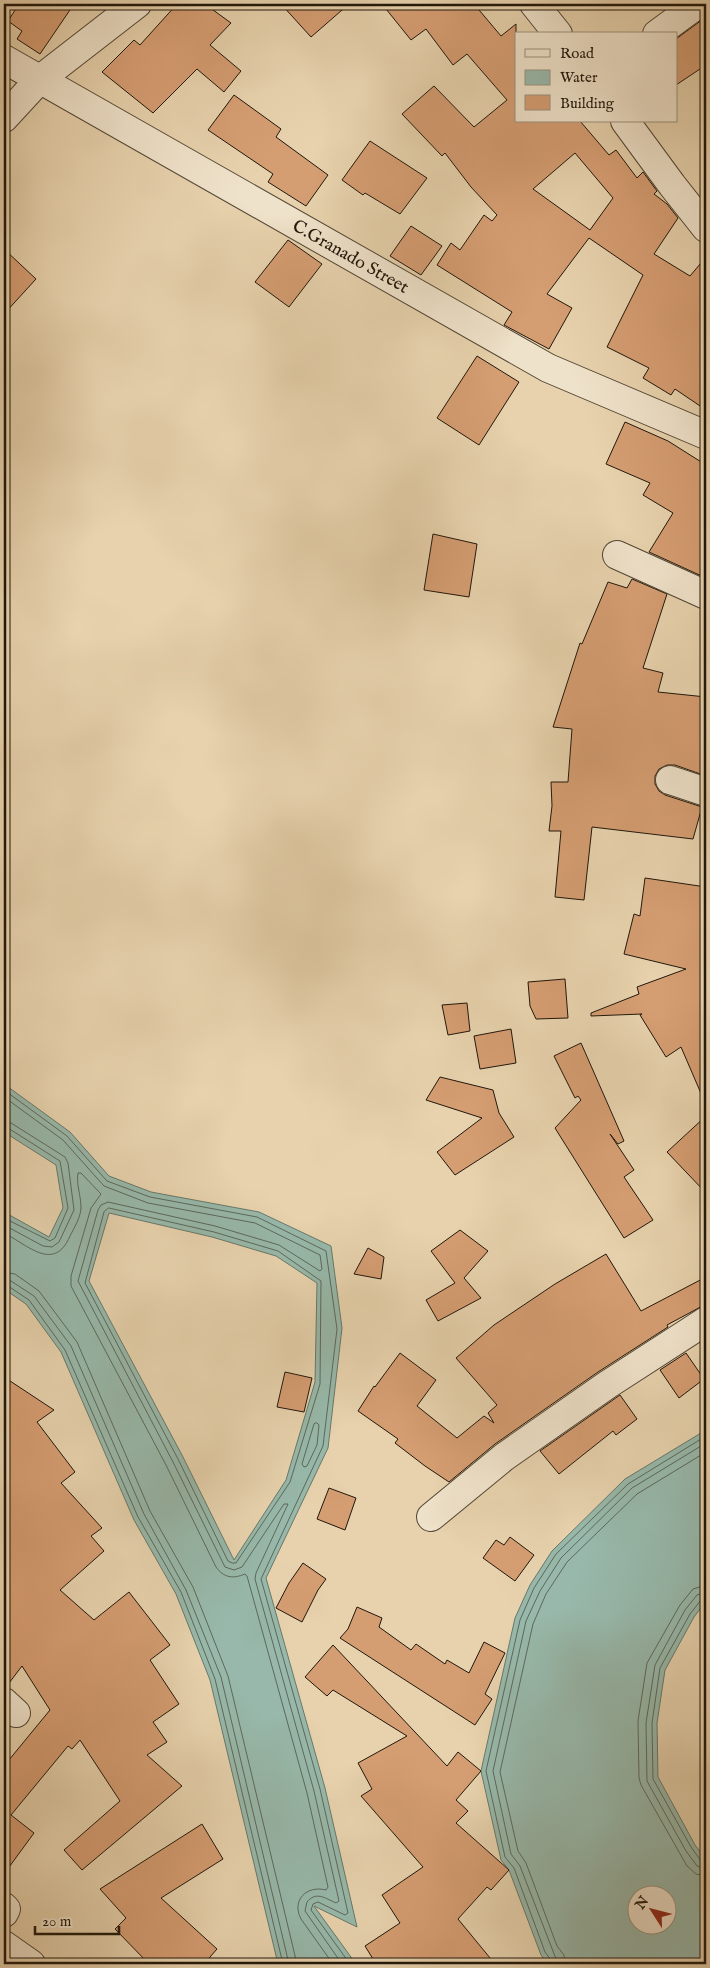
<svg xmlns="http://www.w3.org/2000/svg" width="710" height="1968" font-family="'IM FELL English',serif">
<rect width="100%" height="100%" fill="#e7d2ad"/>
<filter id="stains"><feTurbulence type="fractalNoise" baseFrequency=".004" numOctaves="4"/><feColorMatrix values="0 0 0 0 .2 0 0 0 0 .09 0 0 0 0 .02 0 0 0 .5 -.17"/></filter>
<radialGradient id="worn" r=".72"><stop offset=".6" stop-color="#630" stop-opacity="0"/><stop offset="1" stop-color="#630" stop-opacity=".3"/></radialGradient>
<g fill="#97b8aa" stroke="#67786a" fill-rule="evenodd">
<path d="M4 1084 70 1132 109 1176 151 1192 259 1212 331 1246 342 1328 328 1448 266 1578 325 1788 357 1927 314 1906 356 1964H278L210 1680 176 1594 134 1520 61 1352 26 1304 4 1289V1212L49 1237 63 1208 56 1165 4 1132ZM109 1213 212 1237 276 1256 317 1283 315 1382 286 1480 234 1560 183 1457 89 1281Z"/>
<path d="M706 1430V1601L694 1617 665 1670 657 1723 658 1777 695 1845 706 1859V1964H548L541 1955 509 1870 501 1860 481 1771 515 1618 530 1585 552 1551 625 1479ZM638 1896H668V1926H638Z"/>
</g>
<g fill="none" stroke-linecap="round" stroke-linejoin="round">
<g stroke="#5c685a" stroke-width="1">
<path d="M4 1090 67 1136 107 1181 150 1197 257 1217 326 1251 337 1329 323 1446 261 1579 320 1789 348 1913 345 1915 318 1902 313 1904 311 1910 350 1964"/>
<path d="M4 1097 63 1140 104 1186 148 1203 255 1223 320 1255 322 1269 320 1271 279 1245 215 1226 108 1202 101 1205 98 1210 78 1281 173 1462 225 1567 234 1570 242 1567 284 1504H288L256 1573 255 1579 314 1791 339 1901 336 1903C325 1898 316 1891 307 1902L305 1911 342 1964"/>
<path d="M4 1121 11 1123 65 1157 68 1163 74 1210 59 1242 52 1247 43 1246 4 1225"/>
<path d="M4 1128H8L60 1161 68 1208 55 1238 50 1241 4 1218"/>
<path d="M109 1208 214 1232 278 1251 321 1281 320 1384 290 1482 236 1563H232L228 1561 178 1459 85 1283 104 1212Z"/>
<path d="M4 1233C28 1245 54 1273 70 1236 74 1228 81 1217 81 1207 81 1196 76 1184 78 1173H81L101 1194 91 1208 71 1276V1286L166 1465 216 1567C224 1578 233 1579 245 1574L247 1576 307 1793 328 1887 326 1890C307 1885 291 1900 301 1919L333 1964"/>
<path d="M4 1272 15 1274 39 1291 77 1342 150 1511 193 1587 228 1676 297 1964"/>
<path d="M4 1279 11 1281 34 1296 71 1346 144 1514 186 1590 221 1677 289 1964"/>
<path d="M4 1285 8 1286 29 1300 65 1350 138 1517 181 1592 215 1679 283 1964"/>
<path d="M317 1423 319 1425 317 1445 307 1466 304 1467 302 1464 314 1424Z"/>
<path d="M706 1585 693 1589 680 1605 647 1663 638 1721 639 1778 641 1785 687 1866 696 1874 706 1876"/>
<path d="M706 1592 697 1595 685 1610 655 1665 646 1723 647 1781 686 1851 697 1866 706 1869"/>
<path d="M706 1599 701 1600 690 1614 660 1668 652 1723 653 1779 691 1847 701 1861 706 1862"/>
<path d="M551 1964V1960L545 1952 514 1868 505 1857 486 1771 520 1620 534 1588 556 1554 628 1484 706 1436"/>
<path d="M558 1964 520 1866 511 1854 493 1771 526 1621 540 1591 561 1558 632 1488 706 1443"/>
<path d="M565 1964 564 1955 557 1946 526 1863 518 1851 500 1772 533 1624 546 1594 567 1562 637 1494 706 1452"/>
</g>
</g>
<g fill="#d59d72" stroke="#20170b" fill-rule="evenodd">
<path d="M19 4H74L40 54 17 39 22 31 8 21Z"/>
<path d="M177 4H205L231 23 210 45 241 71 224 92 197 69 153 113 102 72 134 40 140 45Z"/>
<path d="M281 4H349L311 37Z"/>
<path d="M382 4H474L501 36 516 24V121H580L609 155 616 150 637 178 643 172 657 191 654 194 667 204 678 218 654 254 690 276 706 257V410L675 389 671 395 643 378 649 368 607 347 643 275 589 238 547 294 572 308 549 349 504 325 512 312 437 265 451 243 460 250 484 215 492 221 497 215 471 187 445 153 442 156 402 114 434 86 474 127 507 100 467 54 453 65 426 29 411 40ZM575 153 613 198 590 230 533 189Z"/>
<path d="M706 17V65L676 85V39Z"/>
<path d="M234 95 281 129 276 137 328 175 306 206 268 182 273 174 208 130Z"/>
<path d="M370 141 427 178 400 214 365 193 363 195 342 180Z"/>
<path d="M411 226 442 246 421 275 390 256Z"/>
<path d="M288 240 322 264 289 307 255 282Z"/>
<path d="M4 249 36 279 4 314Z"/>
<path d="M477 356 519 382 479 445 437 418Z"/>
<path d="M625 422 668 441 706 465V578L649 552 673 513 643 495 650 483 606 464Z"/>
<path d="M433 534 477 544 469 597 424 590Z"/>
<path d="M632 579 667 594 643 668 663 673 658 692 706 697V776L675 765H667L659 769 655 776V784L659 791 665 795 702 807 693 839 592 827 584 900 555 897 561 831H549L552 806 551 782H568L572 729 553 727 580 643 582 644 608 582 627 588Z"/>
<path d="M645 878 706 887V1105L681 1047 666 1057 640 1015 642 1014 591 1016V1013L639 994 637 987 686 969 624 954 634 914 640 916Z"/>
<path d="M565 979 568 1018 536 1019 530 1006 528 982Z"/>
<path d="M467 1003 470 1031 448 1035 442 1005Z"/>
<path d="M511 1029 516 1063 480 1069 474 1036Z"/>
<path d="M581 1043 624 1141 618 1144 610 1134 634 1170 624 1177 653 1220 624 1238 555 1128 581 1100 578 1096 575 1098 554 1056Z"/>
<path d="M440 1077 493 1090 499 1113 514 1137 455 1175 437 1152 482 1118 426 1100Z"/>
<path d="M706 1116V1193L667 1152Z"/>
<path d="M460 1230 488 1251 464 1278 481 1298 438 1321 426 1300 455 1283 431 1251Z"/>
<path d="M368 1248 384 1257 381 1279 354 1274Z"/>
<path d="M606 1254 641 1311 706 1277V1304L667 1325 668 1327 598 1372 495 1444 449 1482 425 1466 395 1443 398 1439 358 1411 374 1386 375 1387 400 1353 436 1380 417 1406 457 1438 484 1416 494 1423 488 1413 497 1405 456 1358 494 1325 555 1284Z"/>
<path d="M686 1353 704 1379 679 1398 660 1370Z"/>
<path d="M285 1372 312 1378 304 1412 277 1407Z"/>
<path d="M4 1377 54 1410 37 1422 75 1472 61 1483 102 1528 91 1536 104 1551 60 1590 94 1620 129 1592 170 1645 150 1660 179 1704 153 1722 167 1742 147 1755 182 1786 82 1870 64 1850 120 1801 80 1740 72 1749 68 1746 11 1815 34 1833 4 1874V1766L50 1710 22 1666 6 1687H4Z"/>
<path d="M620 1395 637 1419 616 1435 613 1431 559 1474 540 1451Z"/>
<path d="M329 1488 356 1498 345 1530 317 1519Z"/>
<path d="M510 1537 534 1555 515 1581 483 1558 496 1540 504 1545Z"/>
<path d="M303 1563 326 1579 318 1590 302 1622 276 1608 289 1583Z"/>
<path d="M357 1607 382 1618 379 1627 411 1650 416 1644 445 1664 447 1660 469 1673 484 1642 505 1653 485 1694 492 1699 475 1725 340 1638 348 1629Z"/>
<path d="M333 1645 447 1766 458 1752 481 1771 456 1800 468 1811 456 1823 509 1870 491 1890 487 1887 458 1919 495 1964H376L365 1946 400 1923 382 1895 423 1867 361 1796 372 1789 358 1763 407 1736 333 1690 327 1696 305 1677Z"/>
<path d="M202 1824 223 1859 161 1898 217 1949 204 1964H149L115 1929 126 1918 100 1889Z"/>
</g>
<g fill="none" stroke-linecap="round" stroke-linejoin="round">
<defs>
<g id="minor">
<path d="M534 4 558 34"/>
<path d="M657 34 698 4"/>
<path id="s1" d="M4 59 548 368 706 435"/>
<path d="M4 118 39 80 137 4"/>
<path d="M625 121 672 185 706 228"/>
<path d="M617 555 706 595"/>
<path d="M670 780 706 792"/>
<path d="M431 1517 504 1457 607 1385 706 1321"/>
<path d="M4 1702 16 1713"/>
<path d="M4 1907 6 1909 4 1913"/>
<path d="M4 1945 31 1964"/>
</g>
</defs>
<use href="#minor" stroke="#524634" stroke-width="30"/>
<use href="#minor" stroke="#efe2ca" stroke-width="28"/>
</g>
<g text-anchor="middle" stroke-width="4" stroke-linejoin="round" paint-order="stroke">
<g font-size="18" fill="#20170b" stroke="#efe2ca">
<text dy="6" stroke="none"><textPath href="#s1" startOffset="399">C.Granado Street</textPath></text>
</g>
</g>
<rect width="710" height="1968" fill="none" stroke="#e7d2ad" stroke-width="20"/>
<rect x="5" y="5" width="700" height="1958" fill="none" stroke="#20170b" stroke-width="2.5"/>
<rect x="10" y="10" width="690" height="1948" fill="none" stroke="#20170b"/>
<rect x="515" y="32" width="162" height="90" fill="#efe2ca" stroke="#9c917e"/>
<rect x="525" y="49" width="25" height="8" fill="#efe2ca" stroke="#9c917e"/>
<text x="560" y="58" font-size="15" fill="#20170b">Road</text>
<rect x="525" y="70" width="25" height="15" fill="#97b8aa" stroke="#9c917e"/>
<text x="560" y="82" font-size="15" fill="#20170b">Water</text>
<rect x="525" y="95" width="25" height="15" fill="#d59d72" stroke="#9c917e"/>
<text x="560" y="108" font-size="15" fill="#20170b">Building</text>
<g transform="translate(652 1910) rotate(306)"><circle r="24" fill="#efe2ca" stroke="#9c917e"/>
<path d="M0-4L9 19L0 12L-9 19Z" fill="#8f2418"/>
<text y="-8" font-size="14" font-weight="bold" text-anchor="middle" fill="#20170b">N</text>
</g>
<path d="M35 1926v8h84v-8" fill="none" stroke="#20170b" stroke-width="2.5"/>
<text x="42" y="1926" font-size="15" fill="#20170b" stroke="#efe2ca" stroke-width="4" paint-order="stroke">20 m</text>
<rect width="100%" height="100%" filter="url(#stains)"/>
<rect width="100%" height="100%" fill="url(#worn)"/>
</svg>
